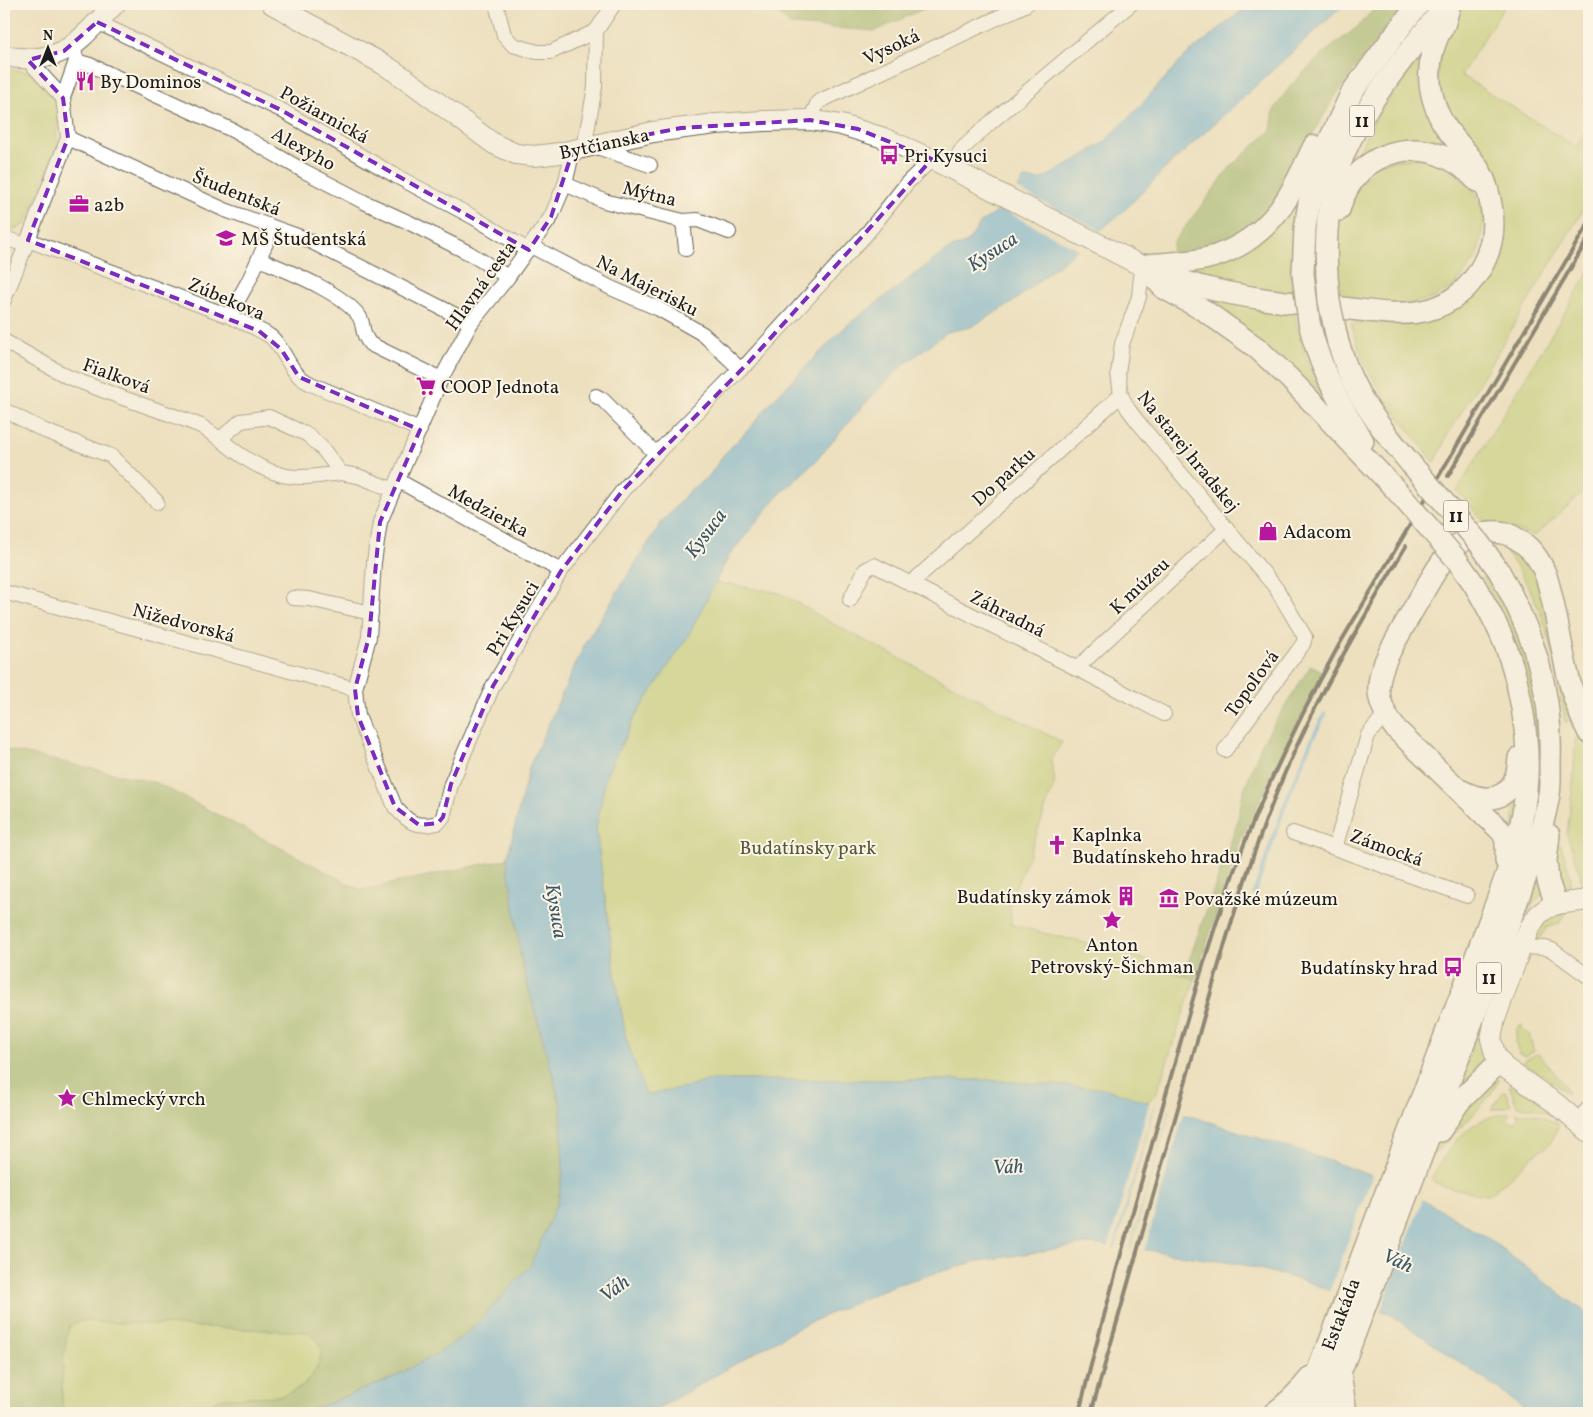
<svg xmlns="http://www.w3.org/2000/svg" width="1593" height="1417" font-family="Vollkorn,serif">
<rect width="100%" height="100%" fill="#fcf5e5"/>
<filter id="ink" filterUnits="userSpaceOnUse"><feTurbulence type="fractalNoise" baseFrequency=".02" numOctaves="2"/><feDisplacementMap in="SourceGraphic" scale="10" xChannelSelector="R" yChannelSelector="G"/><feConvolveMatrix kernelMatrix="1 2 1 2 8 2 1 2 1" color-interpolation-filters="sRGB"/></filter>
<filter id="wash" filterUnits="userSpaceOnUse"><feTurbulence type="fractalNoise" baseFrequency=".0096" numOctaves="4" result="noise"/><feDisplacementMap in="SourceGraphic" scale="20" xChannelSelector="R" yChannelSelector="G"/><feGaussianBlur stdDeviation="1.12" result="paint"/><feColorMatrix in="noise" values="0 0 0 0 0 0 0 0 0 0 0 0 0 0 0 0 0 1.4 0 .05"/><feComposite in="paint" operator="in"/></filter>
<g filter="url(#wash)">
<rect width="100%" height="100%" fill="#ede0bf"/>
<g fill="#bacc6f" stroke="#6b7446">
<path d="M1465 4H1506L1461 75 1576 147 1589 126V200L1446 438 1435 463 1386 400 1363 361 1351 324 1370 322 1393 324H1410L1434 319 1493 267 1500 248 1502 227 1451 123 1436 76 1446 32Z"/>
<path d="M1425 51 1451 152 1352 167C1369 122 1395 89 1425 51Z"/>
<path d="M4 69 31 72 57 103V147L26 224 13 230 4 228Z"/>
<path d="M1428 156 1471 185 1477 196 1482 209 1484 222 1477 257 1455 286 1432 299 1405 305 1341 301C1338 273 1334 230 1346 204 1350 194 1370 174 1378 164Z"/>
<path d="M1299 191C1292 225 1288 261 1292 295L1236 288 1170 269Z"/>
<path d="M1589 272V487L1535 536 1482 520 1457 491Z"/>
<path d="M1168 286 1294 310C1299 341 1310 370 1323 399Z"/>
<path d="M1497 541C1517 546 1524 557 1535 573L1575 724 1572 726 1571 721 1565 722C1557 655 1543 594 1497 541Z"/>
<path d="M1487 574C1533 643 1552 735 1535 816 1533 823 1530 830 1527 837 1521 853 1516 868 1510 884L1522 663 1512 634 1483 577Z"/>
<path d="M715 582 780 593 835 625 1062 742 1051 760 1055 782 1029 855 1010 901 1011 924 1039 932 1125 952 1147 961 1164 969 1195 979 1157 1092 1147 1103 1107 1089 986 1080H711L695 1085 645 1095 626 1038 616 981 596 829 606 775 636 715 687 638Z"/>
<path d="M1580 734 1589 749V889L1582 890 1580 873 1567 834 1574 774 1575 740Z"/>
<path d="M1557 845H1561L1571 877 1570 889 1562 886 1557 881 1555 859Z"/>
<path d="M1539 860 1542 895 1531 906 1526 914 1481 1037 1484 1066 1452 1101Z"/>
<path d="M1567 910 1559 924 1546 928 1536 944 1531 937 1542 920Z"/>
<path d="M1522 1025V1029L1529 1034 1534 1051 1525 1056 1519 1054 1515 1042 1517 1028Z"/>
<path d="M1537 1054 1542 1057 1565 1086 1568 1094 1541 1074 1526 1065 1523 1061Z"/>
<path d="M1493 1080H1499C1484 1109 1455 1132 1433 1155L1449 1126Z"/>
<path d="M1509 1086H1511L1533 1096 1561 1120 1535 1108 1517 1106Z"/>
<path d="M1504 1091 1506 1092 1511 1105 1509 1106 1491 1110Z"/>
<path d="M1510 1113 1507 1118 1511 1122H1515L1519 1118 1516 1113 1535 1114 1559 1124C1555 1137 1551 1146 1538 1152L1490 1195H1485L1443 1186 1431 1180C1448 1146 1469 1116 1510 1113Z"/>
<path d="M79 1321 307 1332 318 1340 322 1349 319 1363 312 1376 302 1387 282 1396 224 1398 209 1410 207 1413H63C60 1392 63 1345 70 1325Z"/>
</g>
<g fill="#93b062" stroke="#58663f">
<path d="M775 4H934L875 31 790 25 774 9Z"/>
<path d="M1379 4H1406L1353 70 1333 100 1314 132 1287 187 1273 208 1234 242 1170 256 1173 243 1232 165 1271 131 1274 110 1291 85 1324 53 1355 29Z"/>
<path d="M1311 665 1324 672 1318 682 1241 839 1195 979 1178 974 1189 960 1237 824 1243 792 1262 743Z"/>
<path d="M4 749 157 783 361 890 507 859 522 964 561 1105 563 1143V1171L558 1201 530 1266 469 1332 440 1352 392 1378 304 1413H207L216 1400 224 1398 282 1396 302 1387 312 1376 319 1363 322 1349 318 1340 307 1332 80 1321 70 1325C63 1345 60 1392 63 1413H4Z"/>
</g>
<path fill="#63aedb" stroke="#40657c" d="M1250 4H1345L1165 169 1125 210 1012 303 971 327 947 332 900 368 862 407 815 462 778 496 729 556 687 638 636 715 606 775 596 829 616 981 626 1038 646 1095 695 1085 711 1080H986L1107 1089 1333 1162 1395 1184 1485 1236 1589 1315V1413H1529L1500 1390 1388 1313 1304 1281 1244 1265 1147 1250 1088 1244 974 1262 892 1286 800 1327 650 1413H304L392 1378 440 1352 469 1332 530 1266 558 1201 563 1171 561 1105 522 964 507 859 529 767 586 641 661 523 690 490 709 476 724 454 750 428 771 402 846 326 947 250 968 242 982 221 1003 209 1024 179 1040 180 1068 165 1103 143 1138 108 1184 57Z"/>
<g fill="#ede0bf">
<path d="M1015 188 1102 232 1080 250 999 208 1001 207Z"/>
<path d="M1150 1101 1155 1103 1113 1249H1108Z"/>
<path d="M1156 1103 1170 1108 1129 1251 1115 1250Z"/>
<path d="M1171 1108 1184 1112 1144 1252 1130 1251Z"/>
<path d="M1373 1174 1396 1182 1354 1303 1329 1293Z"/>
<path d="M1401 1185 1423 1198 1380 1313 1357 1304Z"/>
</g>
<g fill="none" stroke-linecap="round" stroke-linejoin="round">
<path stroke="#63aedb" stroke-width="4" d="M1254 894 1287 799 1312 739 1325 714"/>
</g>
</g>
<g filter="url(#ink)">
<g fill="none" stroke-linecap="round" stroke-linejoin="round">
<defs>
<g id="street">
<path d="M496 4 504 35 513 45 537 52H551L596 31"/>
<path d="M97 22 281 110 396 176 473 217 528 250"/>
<path d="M76 61 90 65 232 130 304 171 364 202 408 222 469 253 508 277"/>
<path d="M63 98 76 61 75 53"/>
<path d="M810 120 818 102 1027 4"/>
<path d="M68 138 225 210 306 239 471 323"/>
<path d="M594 146 650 165"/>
<path d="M584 148 595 87 596 31 614 4"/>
<path d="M573 150 565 184 551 217 508 277 471 323 441 379 380 522 374 562 369 637 355 689 358 716 395 807C409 823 416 828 438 823L443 817 445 809 451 784 493 686 561 571 623 490 656 454 740 369 748 363 868 232 908 182 932 159"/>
<path d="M950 168 962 149 990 123 1131 4"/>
<path d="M565 184 604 201 683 221 698 220 729 232"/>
<path d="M683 221 686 249"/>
<path d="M4 238 26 245 68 138 63 98 28 60"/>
<path d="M28 240 229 316C242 323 259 328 271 337 283 347 287 364 298 375 301 379 306 381 311 384L420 430"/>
<path d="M531 246 611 288 659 309 703 334 740 369"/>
<path d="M259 259C287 271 340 291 359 316 365 325 360 332 370 344L441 379"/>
<path d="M1142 266 1139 297 1122 344 1118 373 1121 395 1128 409 1138 422 1276 588 1305 637 1303 644 1225 750"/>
<path d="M4 300 26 245"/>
<path d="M229 316 248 282 267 241 268 225"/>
<path d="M4 341 68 377 123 398 183 419 201 426 220 439 241 421 269 417 308 435 322 448 341 473 358 476 394 490"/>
<path d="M596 396 603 400 656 454"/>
<path d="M4 410 45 431 111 456 157 502"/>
<path d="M220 439C239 455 261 471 287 476 304 479 324 475 341 473"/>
<path d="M399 481 561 571"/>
<path d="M910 584 1121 395"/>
<path d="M4 592 355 689"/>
<path d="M293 598 309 599 371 613"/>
<path d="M850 600 865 570 874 565 1115 688 1164 714"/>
<path d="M1076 669 1227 528"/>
<path d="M1293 833 1467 896"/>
<path d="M1335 848 1368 735 1385 714"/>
<path d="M1521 947 1545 948 1552 950 1589 977"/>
<path d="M1579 1122 1585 1112 1589 1108"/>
</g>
<g id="secondary">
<path d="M272 4 383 64 406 79 494 144 516 154 534 156 560 153 653 132 716 124 764 121 810 120 841 125 881 137 932 159 1142 266"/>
<path d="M4 56C63 67 77 42 115 4"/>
<path d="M1589 900 1556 904 1546 909 1538 915 1530 927 1521 947 1495 1019 1491 1039 1495 1054 1504 1067 1558 1105 1589 1132"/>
</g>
<g id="primary">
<path d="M1339 210C1356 144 1433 130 1477 181"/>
<path d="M1147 265C1166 263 1186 263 1204 259 1238 252 1268 229 1286 200 1297 183 1305 164 1314 146"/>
<path d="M1142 266C1162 273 1182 282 1203 287 1248 299 1295 303 1342 308 1370 311 1400 317 1428 310 1471 298 1498 254 1492 211 1490 197 1486 180 1478 168 1469 153 1455 141 1445 126 1435 111 1428 87 1430 69 1430 58 1434 45 1438 36 1440 31 1444 27 1445 22 1447 16 1448 10 1450 4"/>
<path d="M1303 274 1305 228 1309 203 1319 164 1330 139 1352 92 1402 25 1419 4"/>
<path d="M1327 276C1325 240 1327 204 1338 170 1357 112 1404 57 1442 10"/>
<path d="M1153 277 1164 288 1205 311 1257 348 1289 378 1397 491"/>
<path d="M1313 338C1325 378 1341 406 1363 441"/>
<path d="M1338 343C1343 356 1347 371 1354 384 1368 413 1390 439 1411 464"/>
<path d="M1462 791C1495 808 1517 794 1519 758"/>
<path d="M1549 835 1546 860 1548 881 1556 904"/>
<path d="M1506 861V841L1503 833 1395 728C1375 701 1374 683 1389 653 1399 634 1410 615 1421 596 1435 572 1449 542 1479 534 1490 531 1502 531 1512 536 1530 545 1541 560 1547 579 1562 630 1563 685 1589 733"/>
<path d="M1440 1131 1459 1102 1499 1062"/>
<path d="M1340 1373 1346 1413"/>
<path d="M1274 1413C1288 1403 1300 1391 1311 1377"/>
<path d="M1303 1413C1351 1283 1400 1154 1449 1025 1463 991 1476 956 1489 922 1507 875 1525 828 1527 777 1529 734 1519 675 1501 635 1493 617 1484 601 1474 584"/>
<path d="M1321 1413 1329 1394 1340 1373 1512 915C1526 877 1540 840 1548 800 1551 788 1550 774 1550 762 1553 690 1533 633 1499 571"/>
</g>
</defs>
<use href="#street" stroke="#656155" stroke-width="16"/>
<use href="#secondary" stroke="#656155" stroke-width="22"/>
<use href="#primary" stroke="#656155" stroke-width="24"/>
<use href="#street" stroke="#fff" stroke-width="14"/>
<use href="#secondary" stroke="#fff" stroke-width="20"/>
<use href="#primary" stroke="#fff" stroke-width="21"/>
<g stroke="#1c1c1c" stroke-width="4">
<path d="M1448 476 1589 237"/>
<path d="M1079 1413C1101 1321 1128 1229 1154 1137 1179 1048 1203 958 1234 871 1262 793 1299 718 1339 645L1589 222"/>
<path d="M1091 1413C1123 1300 1156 1186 1188 1073 1215 977 1241 881 1278 789 1313 704 1359 625 1406 546"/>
</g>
<defs>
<g id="primary-bridge">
<path d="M1303 274 1309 322 1313 338"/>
<path d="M1327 276 1329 301 1338 343"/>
<path d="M1411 464 1479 543 1499 571"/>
<path d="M1397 491 1457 560 1474 584"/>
</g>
</defs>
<use href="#primary-bridge" stroke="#656155" stroke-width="24" stroke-linecap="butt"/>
<use href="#primary-bridge" stroke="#fff" stroke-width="21"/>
</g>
</g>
<path d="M0 0H1593V1417H0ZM97 22 281 110 529 250 551 217 573 150 604 143 681 128 810 120 858 129 932 159 748 363 623 490 561 571 493 686 451 784 443 817 438 823 419 825 395 807 358 716 355 689 369 637 380 522 420 430 299 377 281 349 259 331 28 240 68 138 63 98 28 60 64 51Z" fill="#ede0bf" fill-opacity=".55" fill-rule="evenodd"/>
<path fill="none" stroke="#7b2cbf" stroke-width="4" stroke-dasharray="10 6" stroke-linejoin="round" d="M97 22 281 110 529 250 551 217 573 150 604 143 681 128 810 120 858 129 932 159 748 363 623 490 561 571 493 686 451 784 443 817 438 823 419 825 395 807 358 716 355 689 369 637 380 522 420 430 299 377 281 349 259 331 28 240 68 138 63 98 28 60 64 51Z"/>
<defs>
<symbol id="restaurant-bare" viewBox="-9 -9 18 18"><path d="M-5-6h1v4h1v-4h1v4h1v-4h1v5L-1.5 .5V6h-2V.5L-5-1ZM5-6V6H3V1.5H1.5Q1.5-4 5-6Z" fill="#b5179e" stroke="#fcf5e5" stroke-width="2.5" paint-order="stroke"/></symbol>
<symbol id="bus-bare" viewBox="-9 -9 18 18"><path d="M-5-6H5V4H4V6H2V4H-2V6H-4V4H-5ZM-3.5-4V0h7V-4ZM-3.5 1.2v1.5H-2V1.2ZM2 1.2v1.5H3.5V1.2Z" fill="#b5179e" stroke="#fcf5e5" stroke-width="2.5" paint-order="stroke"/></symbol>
<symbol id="office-bare" viewBox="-9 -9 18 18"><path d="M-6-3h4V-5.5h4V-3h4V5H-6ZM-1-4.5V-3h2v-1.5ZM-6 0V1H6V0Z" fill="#b5179e" stroke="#fcf5e5" stroke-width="2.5" paint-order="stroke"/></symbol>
<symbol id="school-bare" viewBox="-9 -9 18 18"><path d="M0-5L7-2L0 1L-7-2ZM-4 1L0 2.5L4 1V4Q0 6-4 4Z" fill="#b5179e" stroke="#fcf5e5" stroke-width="2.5" paint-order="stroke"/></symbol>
<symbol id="supermarket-bare" viewBox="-9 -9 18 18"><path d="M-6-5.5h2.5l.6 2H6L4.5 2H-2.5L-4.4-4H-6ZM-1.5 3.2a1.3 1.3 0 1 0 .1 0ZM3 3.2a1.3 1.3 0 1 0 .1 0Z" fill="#b5179e" stroke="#fcf5e5" stroke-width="2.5" paint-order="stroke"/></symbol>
<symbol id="shop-bare" viewBox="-9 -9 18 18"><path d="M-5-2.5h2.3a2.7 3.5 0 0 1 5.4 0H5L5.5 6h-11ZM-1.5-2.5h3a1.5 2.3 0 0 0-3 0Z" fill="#b5179e" stroke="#fcf5e5" stroke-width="2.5" paint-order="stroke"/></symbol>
<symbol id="church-bare" viewBox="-9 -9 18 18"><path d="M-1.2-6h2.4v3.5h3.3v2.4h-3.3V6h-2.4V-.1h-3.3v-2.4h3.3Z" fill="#b5179e" stroke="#fcf5e5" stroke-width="2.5" paint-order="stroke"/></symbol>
<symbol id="building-bare" viewBox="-9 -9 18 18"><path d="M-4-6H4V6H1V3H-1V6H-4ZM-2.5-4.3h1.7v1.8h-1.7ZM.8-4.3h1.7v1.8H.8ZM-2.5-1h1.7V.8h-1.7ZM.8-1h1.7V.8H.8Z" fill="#b5179e" stroke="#fcf5e5" stroke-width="2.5" paint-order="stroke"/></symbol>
<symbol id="museum-bare" viewBox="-9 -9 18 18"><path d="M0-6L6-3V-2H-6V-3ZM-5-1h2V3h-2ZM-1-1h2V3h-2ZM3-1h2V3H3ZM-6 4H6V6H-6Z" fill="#b5179e" stroke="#fcf5e5" stroke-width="2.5" paint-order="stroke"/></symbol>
<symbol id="sight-bare" viewBox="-9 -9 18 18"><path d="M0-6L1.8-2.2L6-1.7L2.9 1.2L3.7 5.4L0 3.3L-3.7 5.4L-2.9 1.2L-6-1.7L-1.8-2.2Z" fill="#b5179e" stroke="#fcf5e5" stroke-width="2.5" paint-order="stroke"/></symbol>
</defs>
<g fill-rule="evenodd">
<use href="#restaurant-bare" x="71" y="67" width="28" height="28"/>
<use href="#bus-bare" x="875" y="141" width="28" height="28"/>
<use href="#office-bare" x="65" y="190" width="28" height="28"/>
<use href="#school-bare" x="212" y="224" width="28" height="28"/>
<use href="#supermarket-bare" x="412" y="372" width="28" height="28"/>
<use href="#shop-bare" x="1254" y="517" width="28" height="28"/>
<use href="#church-bare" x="1043" y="831" width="28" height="28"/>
<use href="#building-bare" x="1112" y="882" width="28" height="28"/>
<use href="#museum-bare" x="1155" y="884" width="28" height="28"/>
<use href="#sight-bare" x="1098" y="906" width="28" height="28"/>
<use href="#bus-bare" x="1439" y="953" width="28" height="28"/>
<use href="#sight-bare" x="53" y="1084" width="28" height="28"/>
</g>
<g text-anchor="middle" stroke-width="4" stroke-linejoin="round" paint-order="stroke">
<g fill="#fcf5e5" stroke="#5f5d58" stroke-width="1">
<rect x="1349.5" y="105.5" width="25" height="31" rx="4"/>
<rect x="1443.5" y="500.5" width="25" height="31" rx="4"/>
<rect x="1476.5" y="962.5" width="25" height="31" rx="4"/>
</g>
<g font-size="18" font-weight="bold" fill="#1c1c1c">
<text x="1362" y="127">11</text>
<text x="1456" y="522">11</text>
<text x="1489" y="984">11</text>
</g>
<g font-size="19" fill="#1c1c1c" stroke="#fcf5e5">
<text transform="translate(891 46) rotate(-25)" y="7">Vysoká</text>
<text transform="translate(325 114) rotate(29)" y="7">Požiarnická</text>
<text transform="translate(604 143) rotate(-12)" y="7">Bytčianska</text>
<text transform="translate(304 148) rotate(29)" y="7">Alexyho</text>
<text transform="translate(237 192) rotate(22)" y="7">Študentská</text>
<text transform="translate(650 193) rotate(14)" y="7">Mýtna</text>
<text transform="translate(480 285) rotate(-54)" y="7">Hlavná cesta</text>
<text transform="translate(648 285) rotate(27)" y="7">Na Majerisku</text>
<text transform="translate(227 298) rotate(23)" y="7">Zúbekova</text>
<text transform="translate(117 375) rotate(20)" y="7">Fialková</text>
<text transform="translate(1189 451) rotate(51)" y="7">Na starej hradskej</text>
<text transform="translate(1003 476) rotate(-42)" y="7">Do parku</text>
<text transform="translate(489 510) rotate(29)" y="7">Medzierka</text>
<text transform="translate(1139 585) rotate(-43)" y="7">K múzeu</text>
<text transform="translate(1008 613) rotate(27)" y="7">Záhradná</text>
<text transform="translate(512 618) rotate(-59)" y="7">Pri Kysuci</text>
<text transform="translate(184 622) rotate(15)" y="7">Nižedvorská</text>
<text transform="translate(1251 683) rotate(-54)" y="7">Topoľová</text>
<text transform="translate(1387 847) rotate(20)" y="7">Zámocká</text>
<text transform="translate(1340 1314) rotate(-69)" y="7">Estakáda</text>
</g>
<g font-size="19" fill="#1c1c1c" stroke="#fcf5e5" text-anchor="start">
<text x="100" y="88">By Dominos</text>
<text x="904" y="162">Pri Kysuci</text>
<text x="94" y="211">a2b</text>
<text x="241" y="245">MŠ Študentská</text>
<text x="441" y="393">COOP Jednota</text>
<text x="1283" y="538">Adacom</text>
<text x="1072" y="841">Kaplnka<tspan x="1072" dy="22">Budatínskeho hradu</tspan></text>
<text x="1111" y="903" text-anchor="end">Budatínsky zámok</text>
<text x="1184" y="905">Považské múzeum</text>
<text x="1112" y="951" text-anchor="middle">Anton<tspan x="1112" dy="22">Petrovský-Šichman</tspan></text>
<text x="1438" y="974" text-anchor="end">Budatínsky hrad</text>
<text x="82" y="1105">Chlmecký vrch</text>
</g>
<g font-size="19" fill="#535a39" stroke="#fcf5e5">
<text x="808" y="854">Budatínsky park</text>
</g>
<g font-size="20" font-style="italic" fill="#385668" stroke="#fcf5e5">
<text transform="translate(992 251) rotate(-33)" y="7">Kysuca</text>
<text transform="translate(705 533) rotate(-53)" y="7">Kysuca</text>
<text transform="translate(557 911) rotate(81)" y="7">Kysuca</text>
<text transform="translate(1008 1166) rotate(-2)" y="7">Váh</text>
<text transform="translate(1398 1260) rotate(25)" y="7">Váh</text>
<text transform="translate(614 1288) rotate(-36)" y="7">Váh</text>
</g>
</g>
<rect width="1593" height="1417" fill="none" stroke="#fcf5e5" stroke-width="20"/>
<g transform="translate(48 48)" stroke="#fcf5e5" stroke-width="4" paint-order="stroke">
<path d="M0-4L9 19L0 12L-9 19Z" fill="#1c1c1c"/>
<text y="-8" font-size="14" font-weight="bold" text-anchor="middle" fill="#1c1c1c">N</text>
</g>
</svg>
